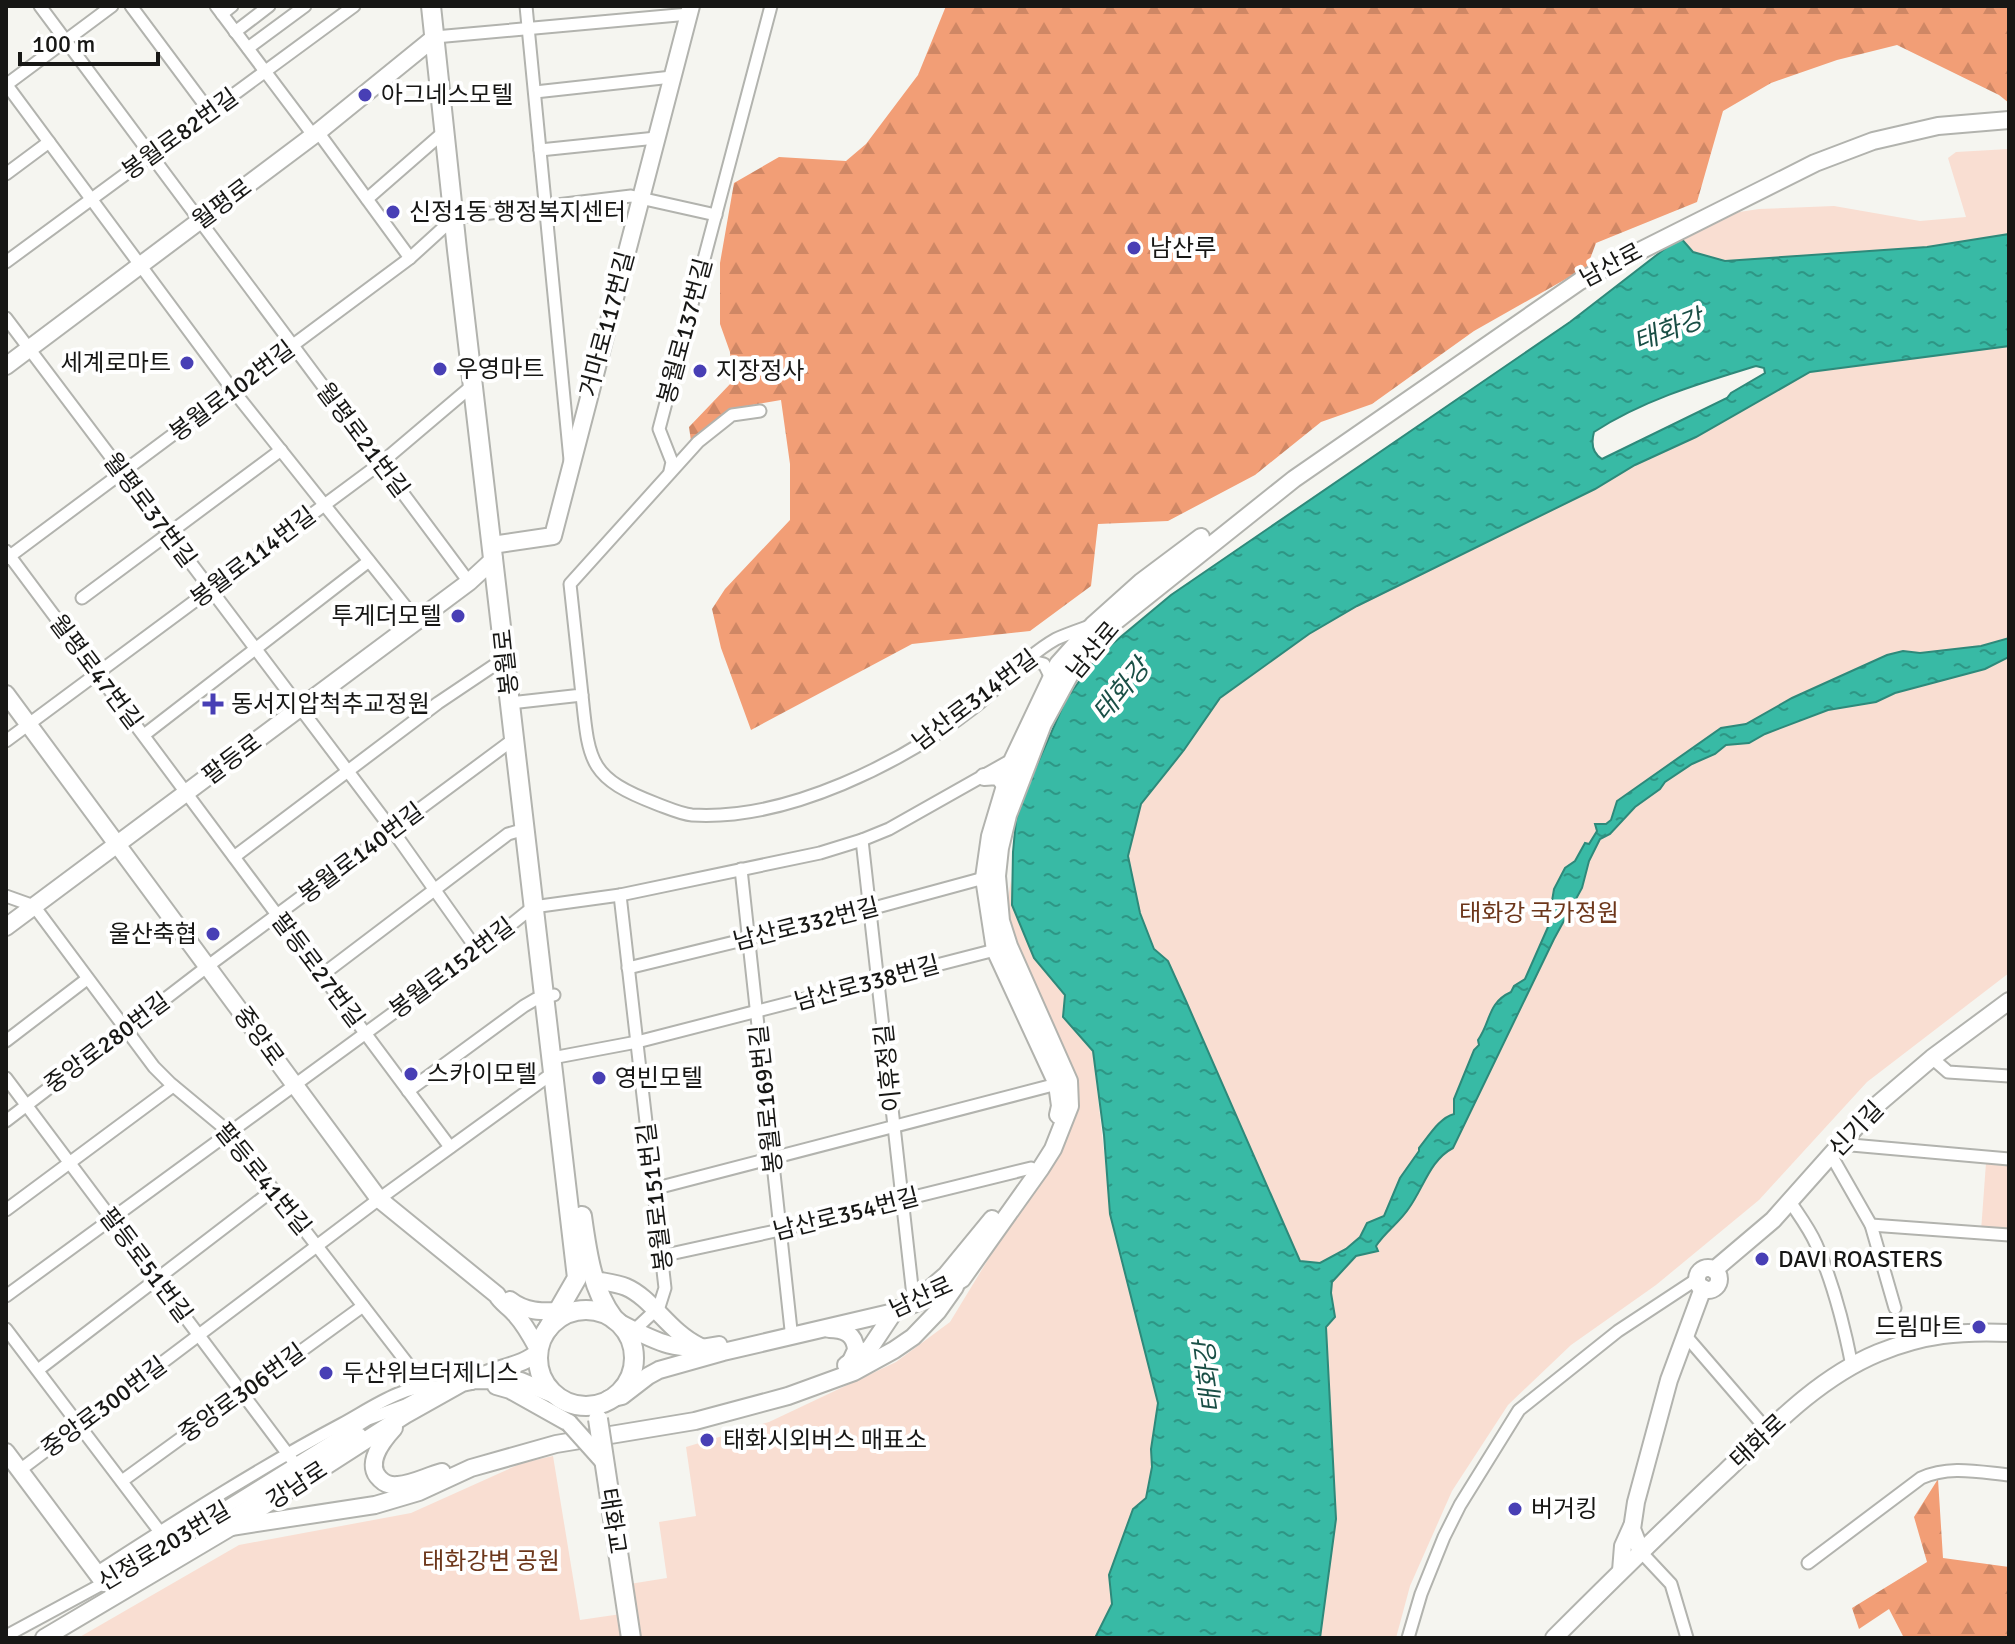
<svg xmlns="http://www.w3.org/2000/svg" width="2015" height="1644" font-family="Signika,'Noto Sans KR',sans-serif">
<defs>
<pattern id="forest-firs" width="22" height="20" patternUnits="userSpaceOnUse" patternTransform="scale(2)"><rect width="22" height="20" fill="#f29e76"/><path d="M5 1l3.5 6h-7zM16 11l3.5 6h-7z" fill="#cf8765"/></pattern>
<pattern id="water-ripples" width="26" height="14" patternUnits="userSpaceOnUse" patternTransform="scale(2)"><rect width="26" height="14" fill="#38baa5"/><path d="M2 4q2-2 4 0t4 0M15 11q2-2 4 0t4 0" fill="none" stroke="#2e9685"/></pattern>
</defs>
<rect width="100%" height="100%" fill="#f5f5f0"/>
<g fill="url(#forest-firs)">
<path d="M946 6H2009V103L1999 95 1897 45 1837 60 1771 83 1723 111 1697 202 1596 243 1587 267 1474 331 1372 404 1321 422 1255 475 1168 521 1098 524 1091 586 1030 631 912 644 751 730 721 648 712 609 725 589 790 520V464L781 400 735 408 691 441 689 427 732 382 730 352 720 324V263L734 183 779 157 846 161 866 144 918 75Z"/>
<path d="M1938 1479 1943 1558 2009 1567V1638H1904L1889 1609 1859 1629 1852 1608 1927 1562 1914 1517Z"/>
</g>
<g fill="#f9ded2">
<path d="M2009 149V234L1927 247 1725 261 1693 252 1680 237 1739 212 1759 209 1834 206 1920 221 1966 217 1948 158 1956 152Z"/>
<path d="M2009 346V973L1867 1082 1759 1200 1656 1285 1571 1345 1508 1405 1452 1491 1410 1586 1396 1638H1320L1336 1519 1326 1327 1303 1267 1168 961 1155 949 1140 913 1128 856 1141 804 1184 750 1220 698 1309 634 1357 606 1595 489 1635 465 1696 437 1810 372Z"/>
<path d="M1011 880C1012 928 1036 960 1065 995L1063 1017 1093 1051 1109 1199 1158 1403 1151 1449 1152 1467 1146 1498 1133 1509 1110 1575 1112 1604 1095 1638H78L239 1545 411 1513 522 1463 553 1456 580 1620 621 1614 617 1586 667 1578 659 1522 696 1516 686 1447 769 1422 896 1362 950 1322 992 1253 1036 1190 1063 1141 1005 916Z"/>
<path d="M1986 1163 2009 1164V1232L1981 1231Z"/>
</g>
<path fill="url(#water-ripples)" stroke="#2e897a" stroke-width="2" fill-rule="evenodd" d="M2009 234V346L1810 372 1696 437 1635 465 1595 489 1357 606 1309 634 1220 698 1184 750 1141 804 1128 856 1140 913 1154 949 1168 961 1186 1001 1300 1261 1320 1263 1346 1249 1360 1237 1367 1223 1384 1216 1400 1178 1419 1151V1148C1429 1136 1439 1118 1454 1114V1099L1474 1050 1479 1045 1478 1040C1491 1022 1487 1003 1511 992L1514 986 1525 979 1548 927 1547 912 1551 907 1554 889 1565 868 1575 861 1585 843 1589 844 1597 831 1595 824H1606L1611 820 1617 801 1721 728 1746 724 1792 698 1887 655 1903 651 1920 653 1981 646 2009 638V657L1985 669 1895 693 1876 702 1828 710 1765 734 1749 743 1726 745 1715 754 1692 764 1665 782 1660 789 1635 807 1610 834 1600 839 1589 861 1582 888 1554 939 1453 1148C1430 1160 1424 1187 1409 1208 1400 1222 1385 1232 1376 1246L1378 1251 1356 1256 1332 1282 1331 1293 1335 1317 1326 1327 1336 1519 1320 1638H1095L1112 1604 1109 1575 1133 1509 1146 1498 1152 1467 1151 1449 1158 1403 1110 1214 1104 1135 1093 1051 1063 1017 1065 995 1034 958 1012 905 1013 852 1016 820 1028 785 1066 699 1099 655 1171 595 1570 322 1680 237 1693 252 1725 261 1927 247ZM1756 366 1764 368 1765 373 1731 393 1727 398 1602 459C1592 453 1591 443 1594 432 1643 400 1701 383 1756 366Z"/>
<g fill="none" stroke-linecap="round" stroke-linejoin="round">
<defs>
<g id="street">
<path d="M40 6 469 582"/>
<path d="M131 6 210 112"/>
<path d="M216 6 313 135"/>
<path d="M526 6 570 460"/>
<path d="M222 14 232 6"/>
<path d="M235 32 269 6"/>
<path d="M435 37 689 14"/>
<path d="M248 48 305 6"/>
<path d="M6 84 232 389 417 621"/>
<path d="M6 85 112 6"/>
<path d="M535 92 672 77"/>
<path d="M318 132 410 258"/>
<path d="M540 150 656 138"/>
<path d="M6 174 49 142"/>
<path d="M367 199 445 131"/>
<path d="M466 216 631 196 716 215"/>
<path d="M6 262 354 6"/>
<path d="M6 318 393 831 478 951"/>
<path d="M670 471 672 462 659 429 771 6"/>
<path d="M6 551 450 1147"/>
<path d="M6 559 410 258 454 218"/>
<path d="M82 598 281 450"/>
<path d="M1028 660 1044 664 1051 678"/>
<path d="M582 695C589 763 589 778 657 804 668 808 681 814 692 815 787 821 903 763 977 705 1003 684 1026 656 1056 639 1067 634 1079 630 1090 626"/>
<path d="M510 703 582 695 570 584 698 442 732 415 760 411"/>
<path d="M144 735 369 561"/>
<path d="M6 741 381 463 473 385"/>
<path d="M862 840 913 1296"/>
<path d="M234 857 438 703 505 658"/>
<path d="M741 869 791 1330"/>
<path d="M620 895 665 1288 659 1307 629 1335"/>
<path d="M6 896 34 906 154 1067 170 1083 229 1132 424 1385"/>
<path d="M628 968 870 909 984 878"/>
<path d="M322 975 508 834 525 829"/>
<path d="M6 1041 87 979"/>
<path d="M552 1058 637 1042 995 950"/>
<path d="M1932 1058 1948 1072 2009 1076"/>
<path d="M6 1078 296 1465"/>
<path d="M408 1091 524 1006 536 999 554 995"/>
<path d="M6 1121 208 966 514 739"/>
<path d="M1840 1144 2009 1159"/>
<path d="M1831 1155 1871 1225 1895 1308"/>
<path d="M653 1189 1057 1084"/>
<path d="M1789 1200C1798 1214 1809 1228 1816 1244 1833 1282 1844 1325 1852 1366"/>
<path d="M6 1210 173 1086"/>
<path d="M1871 1225 2009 1235"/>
<path d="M661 1256 780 1230 1031 1168"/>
<path d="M6 1296 478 951 533 907 620 895 820 853 862 840 889 829 1013 759"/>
<path d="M6 1329 160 1532"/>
<path d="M1686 1336 1768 1431"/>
<path d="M38 1370 273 1190"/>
<path d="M398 1409 449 1381 461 1383"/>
<path d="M20 1470 379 1199 554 1072"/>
<path d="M122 1481 363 1306"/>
<path d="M205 1542 210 1530 360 1434"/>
<path d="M1641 1552 1671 1584 1687 1638"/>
<path d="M1808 1563 1921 1478C1949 1465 1979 1472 2009 1475"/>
<path d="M96 1573C177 1521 257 1469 342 1424 370 1409 405 1383 437 1387"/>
<path d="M6 1636 104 1583 368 1419 403 1406"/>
<path d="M1408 1638 1421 1594 1444 1537 1460 1505 1519 1410 1618 1331 1697 1279"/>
</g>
<g id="secondary">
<path d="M6 366 318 132 435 37"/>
<path d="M492 545 553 536 691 6"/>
<path d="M6 694 379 1199 497 1295C501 1303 510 1307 516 1315 526 1326 532 1338 539 1351 523 1367 492 1368 471 1381"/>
<path d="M984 777 998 776 1005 785"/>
<path d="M6 927 469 582 494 559"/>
<path d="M1058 1115 1060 1106 1057 1084 995 950 984 878 990 836 1013 759 1058 664 1093 625 1141 582 1201 537"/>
<circle cx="1708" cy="1279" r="11"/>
<path d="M1714 1270 1773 1220 1871 1110 1932 1058 2009 1001"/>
<path d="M595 1280C605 1282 617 1283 626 1287 652 1298 669 1332 699 1346"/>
<path d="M931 1288 946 1275 992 1219"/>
<path d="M510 1300C530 1316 553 1310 578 1311"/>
<path d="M616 1321C653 1340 675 1354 719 1345"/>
<path d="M829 1329C844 1329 855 1334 856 1350L850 1363"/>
<path d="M846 1365 870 1348 896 1309"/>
<path d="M496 1386 510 1390 569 1423"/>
<path d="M609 1399 622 1396 648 1376 659 1370 723 1352 894 1312 938 1294 962 1279 1041 1168 1053 1149 1070 1106 1069 1081 1009 946 1001 921 997 876 1000 848 1008 815 1043 724 1073 669 1111 625 1294 479 1580 281 1815 163 1873 141 1938 126 2009 120"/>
<path d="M394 1428C383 1440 364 1464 380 1479 385 1484 391 1486 398 1485 413 1484 427 1476 442 1472"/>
<path d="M6 1452 104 1583"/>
<path d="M231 1527 375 1505 419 1492 471 1468 556 1444 695 1421 788 1396 854 1372 894 1350 913 1337 938 1311 955 1287"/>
<path d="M1641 1552 1632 1529 1636 1502 1669 1380 1703 1288"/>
<path d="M1621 1571 1623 1546 1632 1526"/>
<path d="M44 1638 231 1527 405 1415 462 1383 476 1380 521 1381 559 1397"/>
<path d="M1554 1638C1610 1582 1667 1526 1725 1472 1771 1428 1818 1378 1878 1353 1924 1334 1960 1331 2009 1333"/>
</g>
<g id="primary">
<path d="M431 6 457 250 577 1278 547 1330"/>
<path d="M582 1216C587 1252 592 1290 614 1319"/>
<circle cx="586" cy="1358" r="48"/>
</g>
</defs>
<use href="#street" stroke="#b2b3ae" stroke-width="15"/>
<use href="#secondary" stroke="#b2b3ae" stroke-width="20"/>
<use href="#primary" stroke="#b2b3ae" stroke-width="22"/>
<use href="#street" stroke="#fff" stroke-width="11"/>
<use href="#secondary" stroke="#fff" stroke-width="16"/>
<use href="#primary" stroke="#fff" stroke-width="18"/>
<defs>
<path id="secondary-bridge" d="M569 1423 603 1461"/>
<path id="primary-bridge" d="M598 1419 631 1638"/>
</defs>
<use href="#secondary-bridge" stroke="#b2b3ae" stroke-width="20" stroke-linecap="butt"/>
<use href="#primary-bridge" stroke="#b2b3ae" stroke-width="22" stroke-linecap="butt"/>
<use href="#secondary-bridge" stroke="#fff" stroke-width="16"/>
<use href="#primary-bridge" stroke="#fff" stroke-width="18"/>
</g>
<g fill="#483fb5" stroke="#fff" stroke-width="3">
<circle cx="365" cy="95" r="8"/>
<circle cx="393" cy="212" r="8"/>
<circle cx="1134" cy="248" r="8"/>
<circle cx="187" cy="363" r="8"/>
<circle cx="440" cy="369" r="8"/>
<circle cx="700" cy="371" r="8"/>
<circle cx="458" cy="616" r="8"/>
<path d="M209 692h8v8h8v8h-8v8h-8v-8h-8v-8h8z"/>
<circle cx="213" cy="934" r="8"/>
<circle cx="411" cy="1074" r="8"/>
<circle cx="599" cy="1078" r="8"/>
<circle cx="1762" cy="1259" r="8"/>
<circle cx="1979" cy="1327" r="8"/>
<circle cx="326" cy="1373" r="8"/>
<circle cx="707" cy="1440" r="8"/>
<circle cx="1515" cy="1509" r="8"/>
</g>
<g text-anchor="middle" stroke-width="8" stroke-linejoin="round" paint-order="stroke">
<g font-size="24" fill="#171715" stroke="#fff" text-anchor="start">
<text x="381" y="103">아그네스모텔</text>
<text x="409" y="220">신정1동 행정복지센터</text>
<text x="1150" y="256">남산루</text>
<text x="171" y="371" text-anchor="end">세계로마트</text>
<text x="456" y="377">우영마트</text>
<text x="716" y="379">지장정사</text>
<text x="442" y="624" text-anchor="end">투게더모텔</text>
<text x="231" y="712">동서지압척추교정원</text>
<text x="197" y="942" text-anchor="end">울산축협</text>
<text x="427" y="1082">스카이모텔</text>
<text x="615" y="1086">영빈모텔</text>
<text x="1778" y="1267">DAVI ROASTERS</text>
<text x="1963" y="1335" text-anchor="end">드림마트</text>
<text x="342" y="1381">두산위브더제니스</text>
<text x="723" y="1448">태화시외버스 매표소</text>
<text x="1531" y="1517">버거킹</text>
</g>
<g font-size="24" fill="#171715" stroke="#fff">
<text transform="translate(180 134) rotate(-36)" y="8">봉월로82번길</text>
<text transform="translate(222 204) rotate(-37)" y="8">월평로</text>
<text transform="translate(1611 265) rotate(-28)" y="8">남산로</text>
<text transform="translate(607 324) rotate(-75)" y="8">거마로117번길</text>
<text transform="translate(685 331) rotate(-75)" y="8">봉월로137번길</text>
<text transform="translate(232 391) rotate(-37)" y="8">봉월로102번길</text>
<text transform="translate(363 440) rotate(53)" y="8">월평로21번길</text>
<text transform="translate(150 510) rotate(53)" y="8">월평로37번길</text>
<text transform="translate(253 557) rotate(-37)" y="8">봉월로114번길</text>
<text transform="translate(1093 650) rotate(-50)" y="8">남산로</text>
<text transform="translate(506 662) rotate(-96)" y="8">봉월로</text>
<text transform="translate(96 672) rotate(53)" y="8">월평로47번길</text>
<text transform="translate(975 700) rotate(-37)" y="8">남산로314번길</text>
<text transform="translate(232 759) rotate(-37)" y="8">팔등로</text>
<text transform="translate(361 853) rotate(-37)" y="8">봉월로140번길</text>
<text transform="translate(806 924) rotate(-14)" y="8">남산로332번길</text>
<text transform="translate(452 968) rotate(-37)" y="8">봉월로152번길</text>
<text transform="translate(318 970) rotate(53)" y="8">팔등로27번길</text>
<text transform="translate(867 983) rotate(-15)" y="8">남산로338번길</text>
<text transform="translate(259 1036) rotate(54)" y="8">중앙로</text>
<text transform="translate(107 1043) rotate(-37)" y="8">중앙로280번길</text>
<text transform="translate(888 1068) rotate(-96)" y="8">이휴정길</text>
<text transform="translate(766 1099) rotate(-96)" y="8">봉월로169번길</text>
<text transform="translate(1856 1129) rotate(-46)" y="8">신기길</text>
<text transform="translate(263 1179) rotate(51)" y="8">팔등로41번길</text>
<text transform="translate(655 1197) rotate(-97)" y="8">봉월로151번길</text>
<text transform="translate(846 1214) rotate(-14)" y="8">남산로354번길</text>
<text transform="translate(146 1265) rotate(53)" y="8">팔등로51번길</text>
<text transform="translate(921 1297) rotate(-24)" y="8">남산로</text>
<text transform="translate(242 1393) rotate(-36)" y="8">중앙로306번길</text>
<text transform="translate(104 1407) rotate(-37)" y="8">중앙로300번길</text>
<text transform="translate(1758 1441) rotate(-43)" y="8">태화로</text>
<text transform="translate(297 1485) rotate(-33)" y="8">강남로</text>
<text transform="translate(613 1521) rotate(81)" y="8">태화교</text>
<text transform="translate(164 1546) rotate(-31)" y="8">신정로203번길</text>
</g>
<g font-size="24" fill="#6c361a" stroke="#fff">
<text x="1539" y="921">태화강 국가정원</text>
<text x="491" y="1569">태화강변 공원</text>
</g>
<g font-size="26" font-style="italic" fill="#1a4f46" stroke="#fff">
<text transform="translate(1668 330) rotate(-21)" y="9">태화강</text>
<text transform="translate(1121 690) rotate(-50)" y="9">태화강</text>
<text transform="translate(1208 1377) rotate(-97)" y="9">태화강</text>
</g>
</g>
<rect width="2015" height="1644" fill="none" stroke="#171715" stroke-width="16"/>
<path d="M20 52v12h138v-12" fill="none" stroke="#171715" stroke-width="4"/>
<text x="32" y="52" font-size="24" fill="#171715" stroke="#ffffff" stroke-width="6" paint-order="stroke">100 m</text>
</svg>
